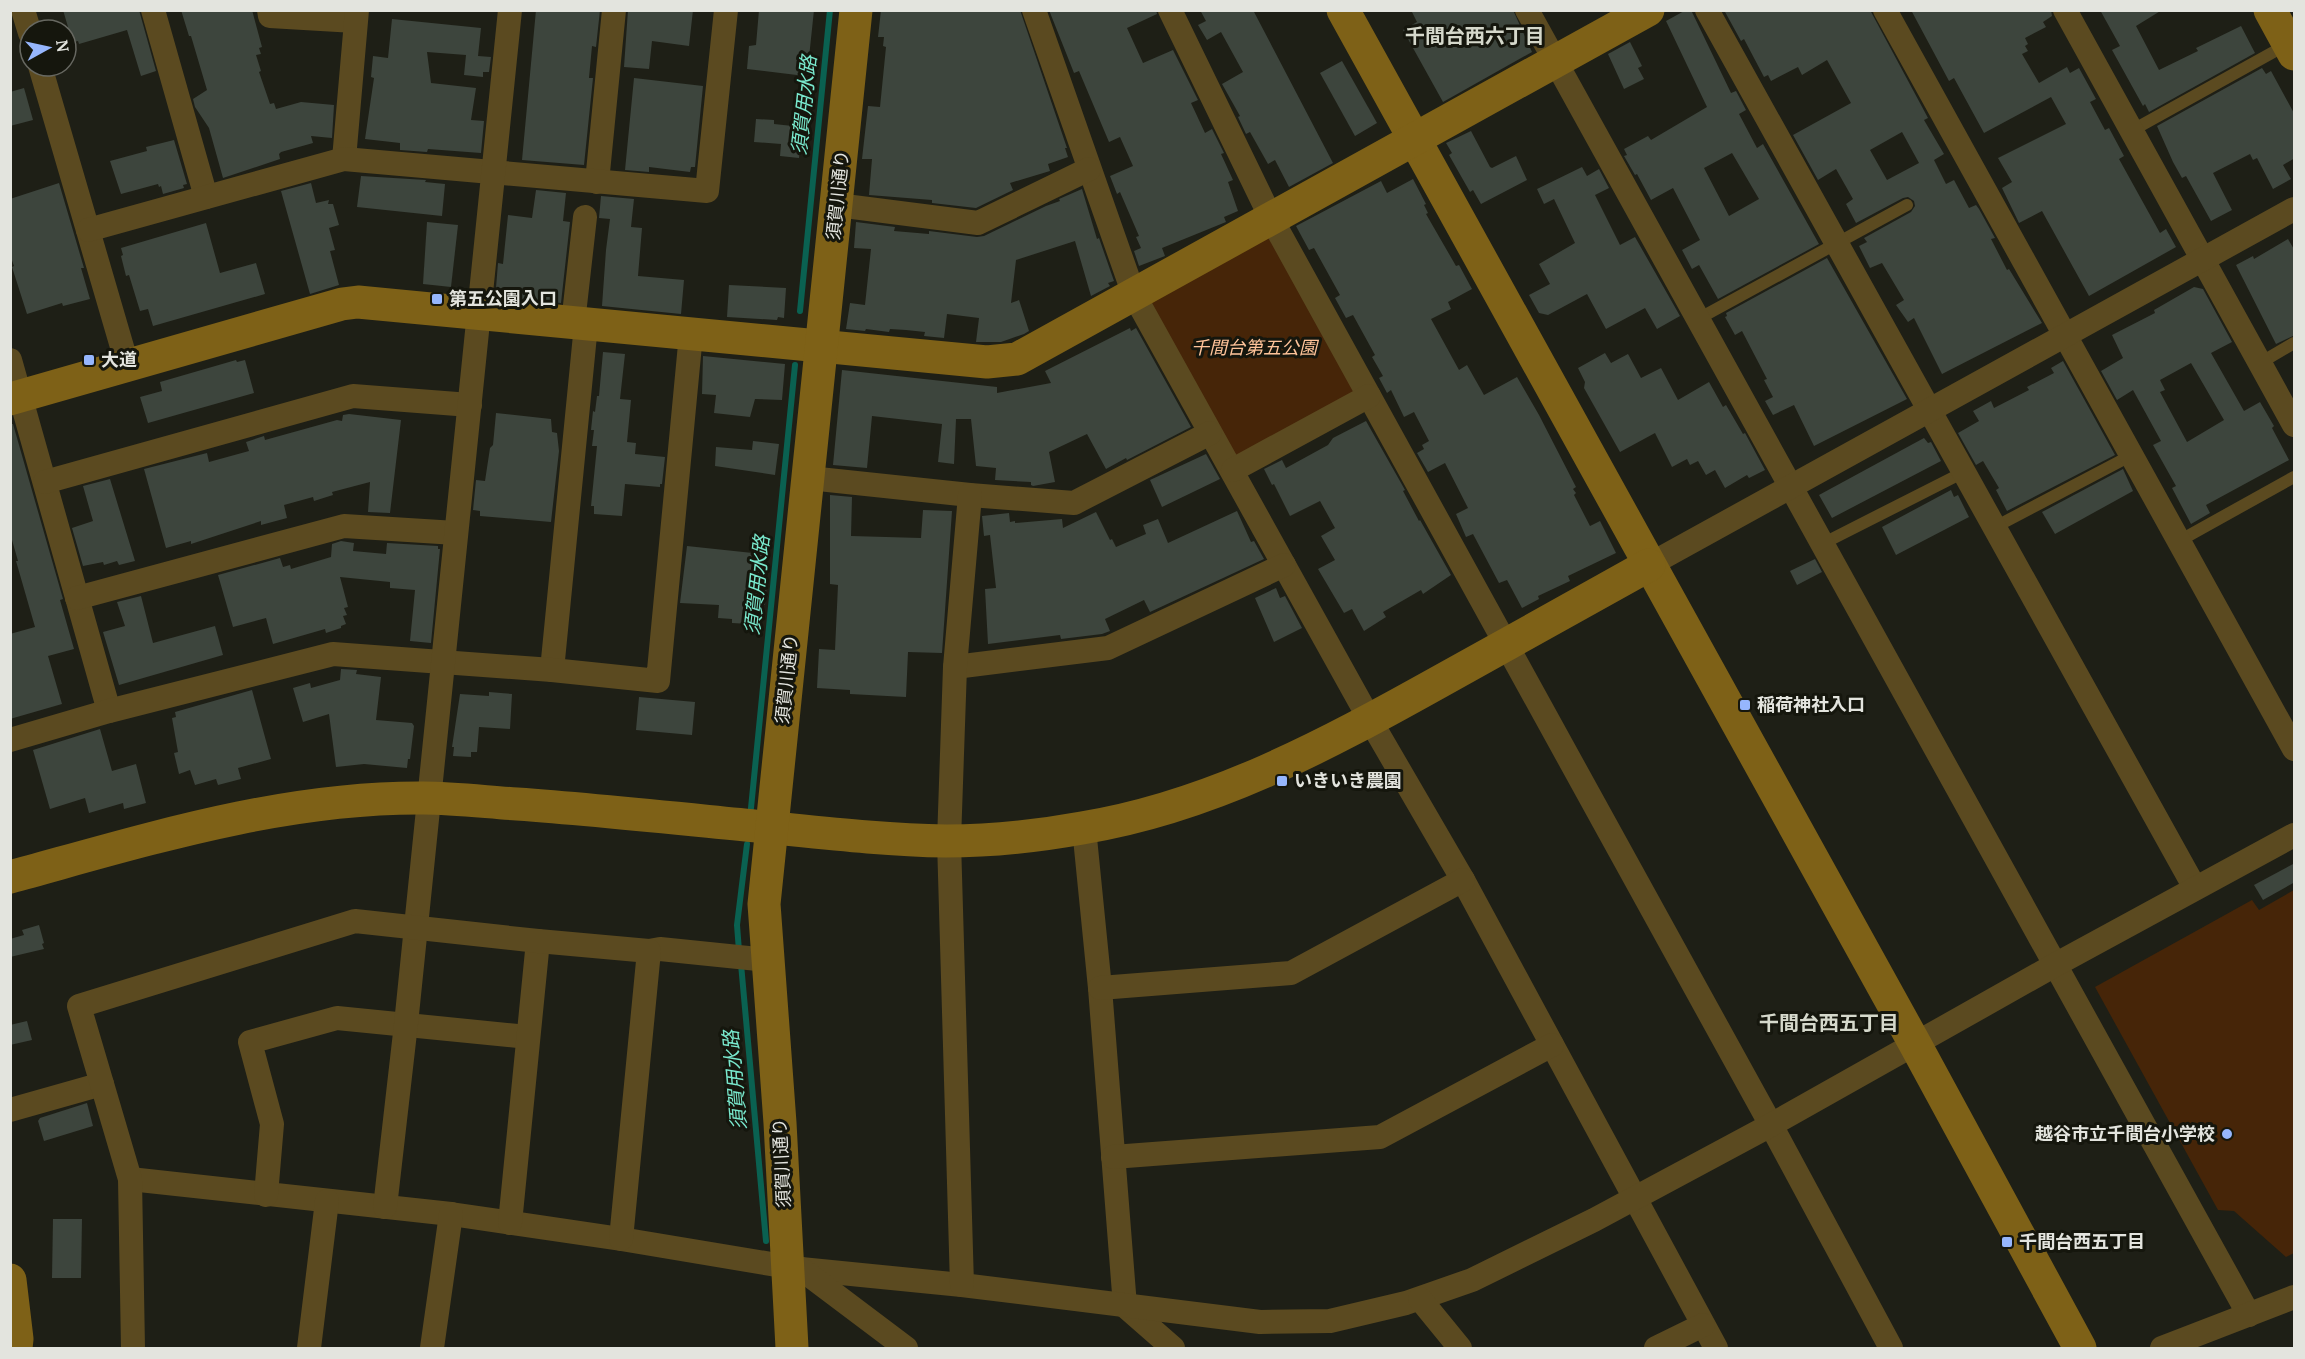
<svg xmlns="http://www.w3.org/2000/svg" width="2305" height="1359" font-family="'PT Serif','Noto Sans JP',serif">
<rect width="100%" height="100%" fill="#1e1f16"/>
<g fill="#462508">
<path d="M1269 233 1358 395 1238 462 1149 300Z"/>
<path d="M2294 890V1253L2286 1257 2234 1211 2218 1210 2095 987 2252 900 2259 910Z"/>
</g>
<g fill="none" stroke-linecap="round" stroke-linejoin="round">
<g stroke="#0a6151" stroke-width="6">
<path d="M800 311 830 10"/>
<path d="M751 808 795 365"/>
<path d="M739 951 737 925 747 844"/>
<path d="M741 964 766 1241"/>
</g>
</g>
<g fill="#3d453d" fill-rule="evenodd">
<path d="M63 10H139L156 71 141 76 127 30 79 44 78 41 66 44V27H68Z"/>
<path d="M181 10H252L262 47 259 48 261 54 256 55 261 71 259 72 270 104 274 103 276 109 301 102 334 105 332 138 311 136 313 143 281 152 279 154 280 159 223 178 209 128 195 107 193 99 207 90 191 36H189Z"/>
<path d="M536 10H600L596 47 592 46 589 78H593L584 165 522 160Z"/>
<path d="M628 10H693L689 46 652 41 649 69 624 67Z"/>
<path d="M759 10H814L808 67H806L805 76 747 69 749 46 756 45Z"/>
<path d="M881 10H1020L1067 148H1065L1068 157 1048 164 1050 171 1010 183 1013 190 976 208 932 203V200L869 195 872 159H862L868 106 880 107 886 47 883 46 884 37H878Z"/>
<path d="M1049 10H1156L1157 14 1127 28 1143 63 1173 50 1198 100 1191 103 1205 133 1212 129 1224 153 1221 154 1233 180 1228 182 1238 211 1224 217 1226 222 1162 248 1165 256 1139 266 1134 251 1141 248 1136 237 1139 236 1120 192 1117 194 1110 176 1133 166 1120 137 1109 142 1079 71 1074 73Z"/>
<path d="M1200 10H1253L1333 163 1289 187 1275 160 1268 164 1250 132 1246 134 1238 117 1240 116 1222 84 1243 72 1221 32 1207 40 1198 25 1206 21Z"/>
<path d="M1411 10H1513L1532 52 1443 102 1403 30 1417 22Z"/>
<path d="M1686 10H1691L1731 93 1736 91 1746 110 1739 114 1757 148 1763 144 1819 244 1718 299 1699 265 1692 269 1682 250 1700 240 1673 188 1651 200 1637 174 1635 175 1624 156 1627 155 1624 149 1648 136 1651 140 1707 107 1666 21ZM1732 153 1759 199 1729 216 1704 168Z"/>
<path d="M1724 10H1870L1928 118 1924 120 1944 154 1934 160 1946 184 1954 180 1969 208 1976 205 1979 209 1995 238 1991 239 2007 270 2009 269 2042 323 1942 374 1914 318 1908 322 1896 305 1904 300 1882 263 1870 268 1859 246 1867 242 1864 238 1911 212 1915 206 1914 201 1908 197 1903 198 1856 223 1846 204 1853 199 1836 169 1818 180 1793 135 1851 103 1827 60 1802 75 1798 67 1771 81 1768 75 1764 77 1744 39 1741 41ZM1902 132 1919 163 1887 180 1870 150Z"/>
<path d="M1911 10H2051L2052 16 2043 22 2046 27 2025 38 2028 44 2025 46 2028 51 2022 54 2039 83 2067 67 2070 73 2079 68 2096 99 2090 102 2105 130 2109 128 2124 156 2119 159 2160 233 2166 229 2176 247 2089 296 2042 211 2019 223 2002 188 2012 182 1998 158 2066 124 2051 97 1984 133 1954 78 1949 81Z"/>
<path d="M2100 10H2162L2136 26 2159 70 2198 51 2196 48 2241 26 2255 53 2149 112 2145 104 2143 106 2112 50 2120 46Z"/>
<path d="M392 19 481 28 478 56 491 57 489 72H483V77L464 75 466 55 427 52 431 83 476 88 471 120 484 121 481 153 428 149 427 152 400 150V143L365 139 374 78 371 77 373 56 388 58Z"/>
<path d="M1630 42 1642 66 1638 68 1644 79 1624 89 1608 54Z"/>
<path d="M1342 61 1377 123 1355 136 1320 73Z"/>
<path d="M2262 68 2266 74 2271 71 2295 115V158L2283 165 2291 179 2273 189 2257 158 2253 160 2250 154 2213 173 2232 210 2211 221 2186 176 2182 178 2173 162 2157 126Z"/>
<path d="M634 78 703 86 695 167H691L690 172 649 167V172L625 170Z"/>
<path d="M24 88 33 120 10 126V92Z"/>
<path d="M756 119 774 120V124L802 127 799 158 780 156 781 144 754 142Z"/>
<path d="M1471 131 1490 167 1492 168 1516 156 1527 180 1481 204 1473 190 1470 192 1449 155 1452 153 1446 143Z"/>
<path d="M174 140 187 184 183 185 184 188 163 194 161 186 159 187 158 184 121 194 110 161 147 151 146 147Z"/>
<path d="M1582 167 1587 176 1599 169 1609 188 1595 195 1620 245 1635 237 1680 316 1657 329 1645 308 1606 329 1587 294 1548 315 1539 313 1529 295 1550 284 1539 264 1575 243 1554 199 1544 204 1537 189Z"/>
<path d="M361 176 426 180 425 182 445 184 442 216 357 207Z"/>
<path d="M1413 179 1426 204 1424 205 1428 213 1426 214 1456 266 1459 265 1472 289 1448 302 1451 309 1431 319 1459 370 1467 365 1484 395 1517 377 1539 415 1576 487 1573 489 1576 493 1574 495 1590 526 1600 521 1616 553 1568 576 1570 581 1538 596 1539 599 1522 608 1507 580 1499 583 1473 534 1466 537 1456 514 1468 508 1445 463 1428 472 1417 453 1424 449 1422 445 1429 441 1414 412 1404 417 1391 390 1387 393 1379 378 1383 376 1372 357 1375 355 1353 315 1346 318 1335 298 1340 295 1314 248 1309 250 1296 226 1381 181 1387 193Z"/>
<path d="M59 183 84 268H81L90 299 63 306 62 303 27 314 12 267 14 266 10 255V199Z"/>
<path d="M311 183 316 203 329 200 328 204H333L339 225 329 228 335 250 330 251 339 285 310 294 281 191Z"/>
<path d="M1082 189 1097 239 1099 238 1114 281 1108 283 1110 286 1091 296 1075 241 1016 260 1011 303 1019 300 1029 331 1024 334 1001 342H976L979 318 947 314 944 338 924 336 925 332 906 330 890 329 889 332 866 329 865 331 846 329 850 303 865 305 871 249 854 248 856 222 895 227 894 231 929 234V231L977 237 984 236 1046 206 1060 201 1059 199Z"/>
<path d="M536 190 566 193 563 221 570 222 561 303 505 297 506 288H496L498 263 503 264 508 215 532 218Z"/>
<path d="M601 196 634 199 631 227 642 228 638 276 684 280 681 314 602 306 606 250 610 219 599 218Z"/>
<path d="M427 222 458 225 451 287 423 284Z"/>
<path d="M206 223 220 273 256 263 265 294 153 326 148 309 140 311 129 275 126 276 121 256 123 255 121 248Z"/>
<path d="M2288 239 2295 251V335L2276 344 2236 265 2253 256 2254 259Z"/>
<path d="M1827 258 1907 399 1814 446 1794 405 1773 415 1765 401 1773 397 1764 380 1767 379 1742 331 1735 335 1725 317 1727 316 1726 313Z"/>
<path d="M729 285 786 288 784 318 778 317 777 320 727 317Z"/>
<path d="M2194 287 2203 289 2232 342 2211 353 2244 411 2260 402 2274 426 2272 428 2289 460 2206 505 2210 513 2191 524 2172 488 2176 486 2153 445 2161 441 2133 390 2117 400 2101 371 2123 358 2112 335 2155 313 2154 310ZM2191 363 2224 420 2187 442 2160 392 2165 390 2160 380Z"/>
<path d="M1130 328 1131 331 1136 328 1191 427 1127 460 1126 458 1106 469 1087 434 1049 452 1055 482 1033 486 1031 485V482L995 480 996 468 976 466 971 419H956L954 464 938 462 942 424 872 416 867 468 833 465 842 370 997 387V393L1051 383 1045 371Z"/>
<path d="M603 352 625 354 620 399 631 400 627 442 636 443 635 454 665 457 662 484H660V487L625 484 622 516 594 514V506H591L597 446H592L594 430H591L593 411 595 412 597 396H599Z"/>
<path d="M1605 353 1611 363 1628 354 1641 378 1661 368 1678 400 1709 382 1723 407 1726 405 1743 434 1745 433 1765 470 1749 478 1747 475 1725 488 1715 470 1706 475 1698 461 1690 465 1687 459 1672 467 1655 433 1620 452 1584 388 1585 382 1578 368Z"/>
<path d="M703 356 785 364 782 400 755 399 750 417 714 413 716 395 702 394Z"/>
<path d="M236 360 237 362 245 360 254 393 148 423 140 397 162 391 160 382Z"/>
<path d="M2063 361 2115 455 2007 511 1996 490 1999 488 1983 461 1976 465 1958 433 1979 421 1973 411 1991 401 1994 408 2029 390 2027 387 2054 373 2051 368Z"/>
<path d="M496 413 551 419 552 432 557 433 559 451 551 522 480 516V511L473 510 476 480 485 481 490 448 493 445Z"/>
<path d="M349 414 401 420 390 513 368 512 370 482 332 492 333 495 314 501 313 497 284 505 287 518 261 525V521L191 544V541L166 548 144 469 207 453 209 462 249 451 246 442 264 436 265 440 337 420 342 421 343 415Z"/>
<path d="M1366 421 1405 490 1403 491 1419 521 1420 520 1451 575 1423 594 1421 590 1383 612 1386 617 1364 631 1352 609 1344 613 1318 569 1335 560 1321 536 1335 528 1320 501 1290 516 1274 484 1272 485 1264 469 1282 460 1286 468 1328 445 1333 438Z"/>
<path d="M10 424H13L63 599 60 600 74 649 48 656 62 704 10 719V634L35 627 16 561H18L10 533Z"/>
<path d="M1924 438 1928 443 1931 442 1941 461 1832 518 1819 495Z"/>
<path d="M753 441 779 444 775 475 715 466 716 447 752 450Z"/>
<path d="M1206 454 1220 479 1162 507 1150 480Z"/>
<path d="M2123 469 2133 491 2055 534 2042 512Z"/>
<path d="M110 479 135 561 119 565 117 561 104 565 103 562 83 566 72 528 93 521 83 486Z"/>
<path d="M1951 490 1954 497 1958 495 1969 517 1896 555 1882 527Z"/>
<path d="M830 495 852 497 851 536 921 538 923 510 952 511 942 653 908 652 906 697 850 694V690L817 688 819 649 835 650 838 585 830 584Z"/>
<path d="M1237 511 1251 542 1254 541 1264 559 1150 612 1144 600 1105 619 1110 631 1102 634 1061 639 1060 635 988 644 985 589 996 588 990 535 984 536 982 516 1009 513 1010 522 1015 521V523L1062 519 1063 528 1096 512 1110 540 1112 539 1116 547 1146 534 1143 525 1158 519 1168 543Z"/>
<path d="M341 541 354 543 353 551 386 554 387 543 438 546V549H440L431 643 410 641 415 590 390 588V582L340 577 348 607 344 608 347 615 343 616 346 624 341 626V628L326 633 325 629 273 644 266 618 233 627 218 575 280 558 283 567 290 565 291 569 331 557 332 544Z"/>
<path d="M687 546 762 554V556L766 557 763 582 767 583 765 605 753 604 752 621 750 624 732 623V619L718 618 719 605 680 603Z"/>
<path d="M1815 559 1822 572 1797 585 1790 571Z"/>
<path d="M1276 588 1280 598 1285 596 1302 628 1274 642 1255 598Z"/>
<path d="M141 596 153 643 215 626 223 655 119 685 103 632 125 626 117 602Z"/>
<path d="M341 669 357 670 356 674 381 677 376 720 412 723 414 726 410 759H408L407 768 364 764 336 767 329 714 303 722 293 688 310 683 311 688 340 680Z"/>
<path d="M252 690 271 759 238 768 241 779 218 785 216 779 195 785 190 770 179 774 174 753 178 752 172 718 176 717 175 712Z"/>
<path d="M489 692 512 694 510 729 479 727 477 752H471V757L453 756 454 747H452L460 694 489 696Z"/>
<path d="M639 697 695 702 692 735 636 730Z"/>
<path d="M100 729 112 771 136 764 146 803 124 809 123 803 89 813 85 798 50 809 33 750Z"/>
<path d="M2295 863V882L2263 900 2254 885Z"/>
<path d="M39 925 44 943 42 944 44 949 10 957V939L24 935 22 930Z"/>
<path d="M27 1021 32 1040 10 1045V1025Z"/>
<path d="M87 1103 93 1126 44 1141 38 1121 40 1118Z"/>
<path d="M53 1219H82L81 1278H52Z"/>
</g>
<g fill="none" stroke-linecap="round" stroke-linejoin="round">
<g stroke="#5b4a20" stroke-width="12">
<path d="M2131 131 2288 44"/>
<path d="M1698 319 1907 205"/>
<path d="M2260 363 2294 343"/>
<path d="M1995 527 2132 455"/>
<path d="M2179 541 2294 477"/>
<path d="M1822 544 1964 472"/>
</g>
<g stroke="#5b4a20" stroke-width="24">
<path d="M23 10 30 33"/>
<path d="M153 10 206 197"/>
<path d="M269 10 270 16 355 21"/>
<path d="M1034 10 1134 295 1370 720 1463 880 1716 1348"/>
<path d="M1170 10 1271 218 1771 1125 1891 1348"/>
<path d="M1527 10 2249 1315"/>
<path d="M1707 10 2195 888"/>
<path d="M1885 10 2294 749"/>
<path d="M2065 10 2294 425"/>
<path d="M40 66 127 364"/>
<path d="M344 159 357 10"/>
<path d="M597 182 614 10"/>
<path d="M837 205 978 223 1089 169"/>
<path d="M88 230 344 159 707 191 726 10"/>
<path d="M573 323 585 217"/>
<path d="M10 360 109 711"/>
<path d="M1233 470 1369 396"/>
<path d="M809 478 970 495 1074 503 1210 433"/>
<path d="M45 482 353 396 470 405"/>
<path d="M1649 565 2294 209"/>
<path d="M77 598 344 526 456 533"/>
<path d="M955 667 1108 648 1284 565"/>
<path d="M552 670 586 325"/>
<path d="M10 740 109 711 333 654 552 670 658 681 691 334"/>
<path d="M1084 828 1100 988 1125 1306 1173 1348"/>
<path d="M649 951 660 949 768 960"/>
<path d="M1100 988 1291 973 1463 880"/>
<path d="M10 1110 102 1084"/>
<path d="M1113 1157 1380 1137 1552 1045"/>
<path d="M130 1179 451 1214 621 1239 801 1269 962 1285 1260 1322 1330 1321 1406 1303 1472 1280 1594 1220 1771 1125 2055 965 2294 835"/>
<path d="M266 1195 272 1124 250 1042 337 1018 528 1037"/>
<path d="M385 1207 406 1024 510 10"/>
<path d="M510 1223 538 941"/>
<path d="M801 1269 906 1348"/>
<path d="M962 1285 949 841 955 667 970 495"/>
<path d="M1420 1299 1460 1348"/>
<path d="M133 1348 130 1179 79 1006 355 921 538 941 649 951 621 1239"/>
<path d="M309 1348 327 1201"/>
<path d="M432 1348 451 1214"/>
<path d="M1656 1348 1703 1325"/>
<path d="M2162 1348 2294 1297"/>
</g>
<g stroke="#7e6117" stroke-width="33">
<path d="M1343 10 1915 1044 2080 1348"/>
<path d="M2270 10 2294 54"/>
<path d="M10 399 342 304 358 302 987 362 1017 359 1648 10"/>
<path d="M10 877C146 840 281 797 423 798 454 798 486 802 517 804 600 810 683 819 765 827 825 833 885 840 946 841 991 841 1038 836 1082 828 1211 807 1326 745 1439 682 1509 643 1579 604 1649 565"/>
<path d="M10 1280 17 1339 16 1348"/>
<path d="M792 1348 780 1123 764 904 856 10"/>
</g>
</g>
<g fill="#96b6fd" stroke="#15160d" stroke-width="2">
<rect x="431" y="293" width="12" height="12" rx="3"/>
<rect x="83" y="354" width="12" height="12" rx="3"/>
<rect x="1739" y="699" width="12" height="12" rx="3"/>
<rect x="1276" y="775" width="12" height="12" rx="3"/>
<circle cx="2227" cy="1134" r="6"/>
<rect x="2001" y="1236" width="12" height="12" rx="3"/>
</g>
<g text-anchor="middle" stroke-width="6" stroke-linejoin="round" paint-order="stroke">
<g font-size="18" fill="#e3e4de" stroke="#15160d">
<text transform="translate(838 195) rotate(-84)" y="6">須賀川通り</text>
<text transform="translate(787 679) rotate(-84)" y="6">須賀川通り</text>
<text transform="translate(782 1163) rotate(-93)" y="6">須賀川通り</text>
</g>
<g font-size="18" font-weight="bold" fill="#e3e4de" stroke="#15160d" text-anchor="start">
<text x="449" y="305">第五公園入口</text>
<text x="101" y="366">大道</text>
<text x="1757" y="711">稲荷神社入口</text>
<text x="1294" y="787">いきいき農園</text>
<text x="2215" y="1140" text-anchor="end">越谷市立千間台小学校</text>
<text x="2019" y="1248">千間台西五丁目</text>
</g>
<g font-size="18" font-style="italic" fill="#fec399" stroke="#15160d">
<text x="1254" y="354">千間台第五公園</text>
</g>
<g font-size="20" font-weight="bold" fill="#d5d8cb" stroke="#15160d">
<text x="1475" y="43">千間台西六丁目</text>
<text x="1829" y="1030">千間台西五丁目</text>
</g>
<g font-size="20" font-style="italic" fill="#79e8cd" stroke="#15160d">
<text transform="translate(804 105) rotate(-84)" y="7">須賀用水路</text>
<text transform="translate(757 585) rotate(-84)" y="7">須賀用水路</text>
<text transform="translate(735 1080) rotate(-95)" y="7">須賀用水路</text>
</g>
</g>
<rect width="2305" height="1359" fill="none" stroke="#e3e4de" stroke-width="24"/>
<g transform="translate(48 48) rotate(82)"><circle r="28" fill="#15160d" stroke="#676861" stroke-width="1.5"/>
<path d="M0-4.5L10 22L0 15L-10 22Z" fill="#96b6fd"/>
<text y="-9" font-size="16" font-weight="bold" text-anchor="middle" fill="#e3e4de">N</text>
</g>
</svg>
